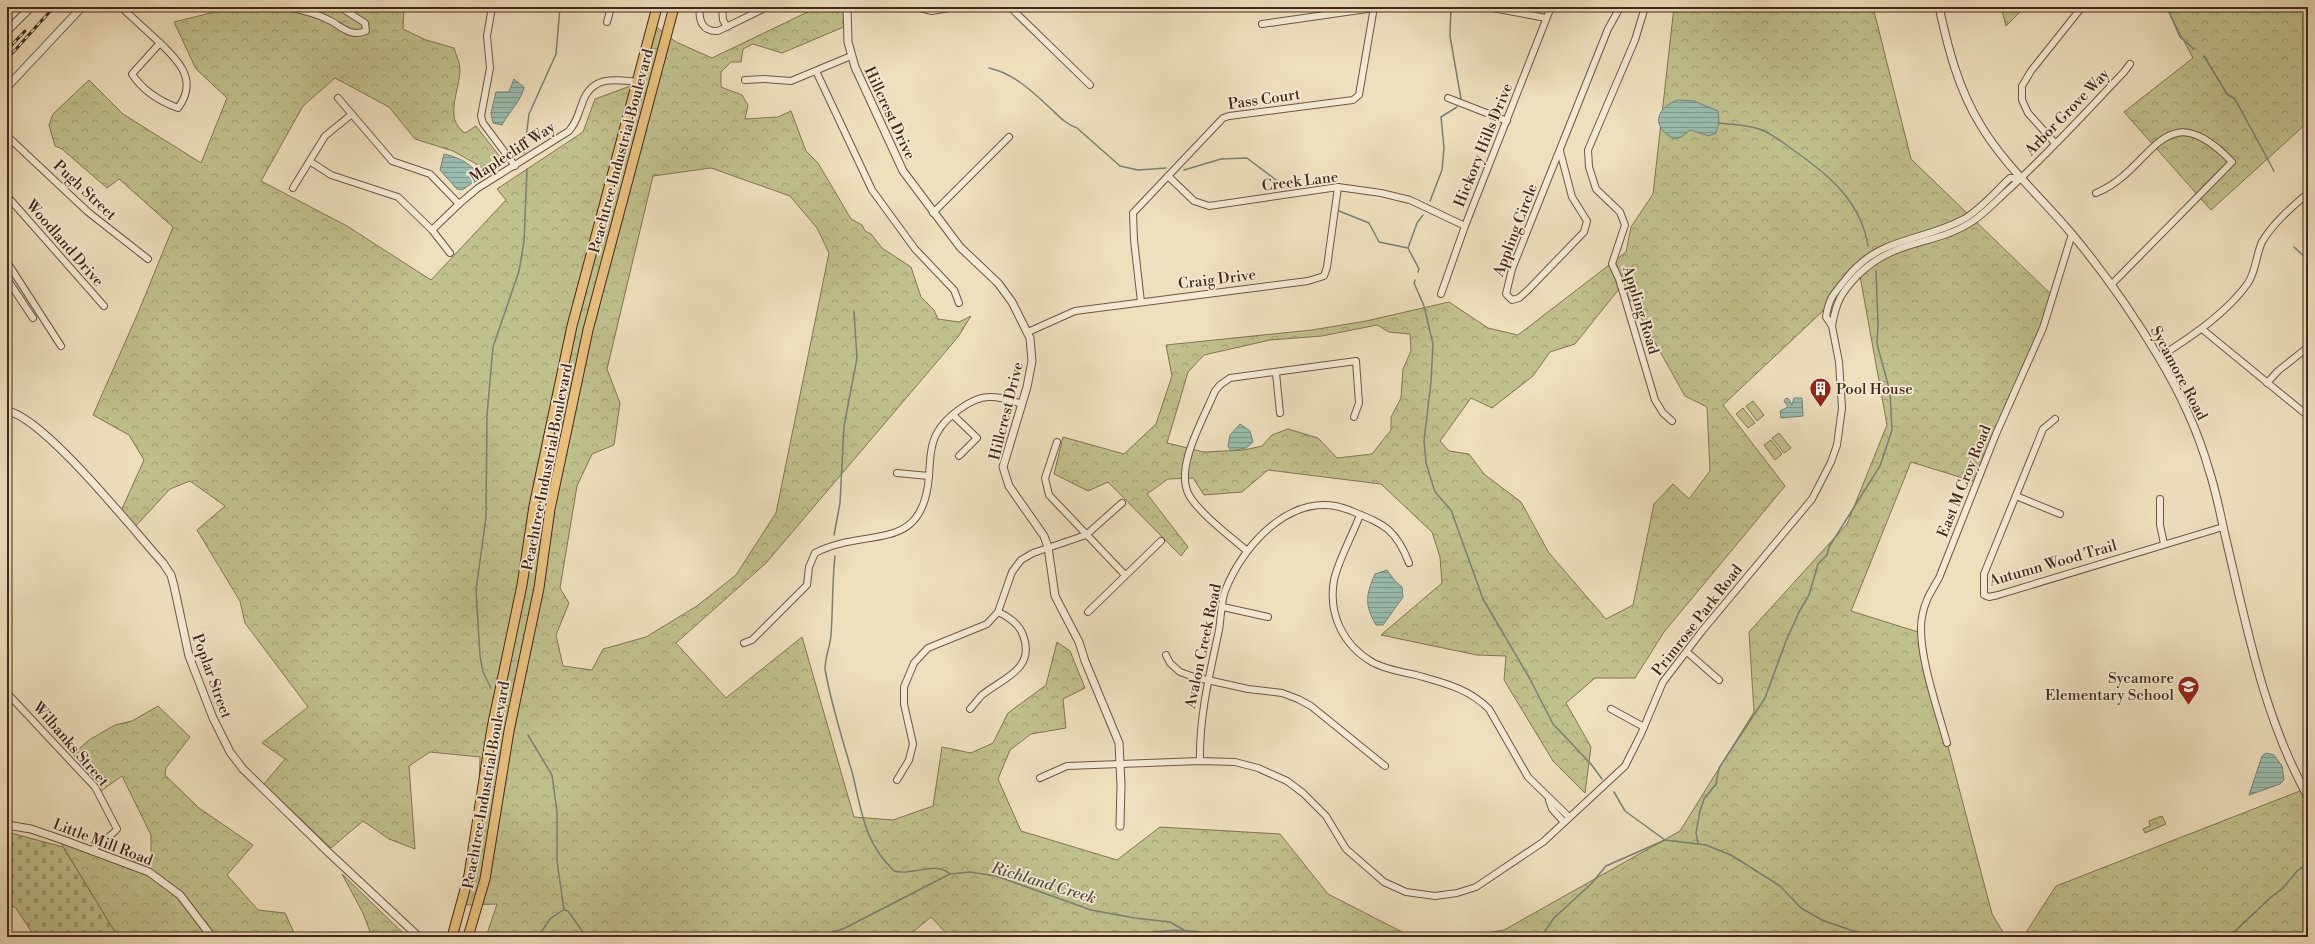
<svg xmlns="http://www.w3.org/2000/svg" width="2315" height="944" font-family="'Libre Bodoni',serif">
<defs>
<pattern id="forest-crowns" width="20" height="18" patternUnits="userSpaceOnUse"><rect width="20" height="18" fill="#c0c08c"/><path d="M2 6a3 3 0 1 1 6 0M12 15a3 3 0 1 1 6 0" fill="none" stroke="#9e9c72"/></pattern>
<pattern id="cemetery-stones" width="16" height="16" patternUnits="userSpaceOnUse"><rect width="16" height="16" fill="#c0c08c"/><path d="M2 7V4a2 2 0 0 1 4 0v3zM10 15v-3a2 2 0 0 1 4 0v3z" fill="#9e9c72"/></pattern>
<pattern id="water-rules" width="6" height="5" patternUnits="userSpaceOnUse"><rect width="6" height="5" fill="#99bdb0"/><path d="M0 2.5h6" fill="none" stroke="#7e9a8e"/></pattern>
</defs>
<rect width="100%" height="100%" fill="#eedfbd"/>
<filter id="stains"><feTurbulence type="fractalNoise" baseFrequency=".005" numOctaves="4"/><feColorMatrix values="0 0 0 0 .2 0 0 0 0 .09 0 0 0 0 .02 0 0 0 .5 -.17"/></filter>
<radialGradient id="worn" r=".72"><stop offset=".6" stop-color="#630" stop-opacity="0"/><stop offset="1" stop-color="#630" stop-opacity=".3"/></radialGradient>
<g fill="url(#forest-crowns)" stroke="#827454" fill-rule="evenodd">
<path d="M235 7H404L403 29 426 40 454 48C456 55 460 63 460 69 460 91 443 118 465 133L476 126 504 162 490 174 478 165 453 151 415 139 389 107 335 78 303 106 261 181 347 226 431 280 506 200 497 189 583 132 595 99 644 81 650 22 676 42 712 58 818 7H846V26L782 53 753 44 743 49 741 62H731L721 72V87L742 95 748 105 745 119 778 117 791 111 806 151 818 163 851 219 862 225 865 231 871 234 882 248 911 267 921 297 934 310 938 319 959 322 971 316 958 337 766 563 676 643 726 698 802 637 854 817 893 820 933 806 942 747 971 753 993 743 1008 713 1046 685 1057 642 1070 651 1085 688 1063 699 1066 728 1031 734 1010 750 998 779 1021 831 1117 860 1160 827 1280 834 1328 894 1412 937H950L931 917 907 937H486L497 904 465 905 479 797 480 757 430 752 409 766 415 849 389 839 363 821 331 848 264 784 285 759 262 743 308 707 245 623 240 601 197 530 225 506 190 481 170 489 134 528 121 511 144 460 129 435 93 415 138 313 173 227 119 179 107 188 62 149 55 146 49 125 53 114 89 80 123 114 201 163 227 98 196 69 174 22ZM711 168 790 196 817 228 829 253 776 513 736 575 697 606 646 637 603 649 592 670 563 666 556 635 569 603 560 588 577 486 592 454 614 445 620 403 607 369 653 176Z"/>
<path d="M1674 7H1873L1911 159 2055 298 1979 483 1911 462 1851 611 1918 632 1992 914 2006 937H1811L1803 935V937H1464L1504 930 1680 831 1754 712 1749 632 1847 524 1887 425 1860 276 1723 405 1785 486 1664 632 1635 678H1595L1566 703 1591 747 1585 793 1553 761 1504 680 1506 656 1477 655 1381 635 1442 583 1440 557 1432 532 1381 484 1268 470 1242 492 1204 495 1193 478 1168 479 1147 494 1188 547 1181 556 1108 482 1088 491 1054 474 1063 437 1124 454 1156 424 1172 376 1166 345 1312 330 1366 321 1449 302 1488 328 1518 335 1626 252 1631 227 1653 194ZM1619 289 1632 302 1685 396 1707 407 1710 471 1689 499 1673 484 1654 504 1633 605 1606 619 1549 553 1521 502 1484 474 1469 454 1449 451 1440 441 1471 398 1492 408 1533 376 1550 352 1575 344ZM1377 325 1389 332 1410 334 1411 351 1403 369 1401 398 1391 417V430L1372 454 1337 458 1318 438 1288 429 1272 435 1262 446 1244 450 1204 452 1167 443 1188 372 1204 355 1270 340 1322 336Z"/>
<path d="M2001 7H2025L2006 26Z"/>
<path d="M2166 7H2308V122L2211 210 2124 112 2193 58Z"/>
<path d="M158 706 190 737 166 768 165 775 199 808 253 845 227 875 258 910 285 913 296 937H118L59 840 108 860 151 863V835L122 776 101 791 73 754 89 740 115 725 132 721Z"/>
<path d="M2305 789 2308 795V937H2023L2056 886Z"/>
<path d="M2162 816 2166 824 2145 833 2143 829 2150 826 2149 821Z"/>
<path d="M342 874 407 937H372L363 913Z"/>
</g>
<path fill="url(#cemetery-stones)" stroke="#827454" d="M7 832 63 847 118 937H35L15 907 7 906Z"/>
<g fill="#c0c08c" stroke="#827454">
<path d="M1753 401 1764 415 1757 421 1746 406Z"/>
<path d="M1743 408 1755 423 1748 428 1736 414Z"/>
<path d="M1779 433 1791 448 1784 453 1772 438Z"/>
<path d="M1771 440 1782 454 1775 460 1764 445Z"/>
</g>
<g fill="url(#water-rules)" stroke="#778175">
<path d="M514 79 524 87C521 102 509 111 502 125L493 123 491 113 496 92H509Z"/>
<path d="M1678 100 1694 101 1718 111 1719 123 1716 133 1709 136 1690 130 1681 137 1674 139C1651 127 1655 108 1678 100Z"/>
<path d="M444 154C461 158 471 164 481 177L462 190 457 189 440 170Z"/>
<path d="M1786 398 1789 399 1792 405 1794 398H1802L1803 416 1781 418 1780 411 1788 407 1784 401Z"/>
<path d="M1240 424 1250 431 1253 442 1246 448 1231 451 1228 446 1230 435Z"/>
<path d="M1387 570 1395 581 1402 587 1403 597 1383 625H1376C1364 604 1366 595 1375 574Z"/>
<path d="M2266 753 2274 755 2282 766 2284 780 2280 784 2249 795 2262 756Z"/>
</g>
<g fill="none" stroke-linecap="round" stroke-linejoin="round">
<g stroke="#778175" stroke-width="1.5">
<path d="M1451 7 1450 36 1461 99"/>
<path d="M2167 7 2180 37 2194 49"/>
<path d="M2204 56 2227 94 2235 99 2274 171"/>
<path d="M989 68C1013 73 1032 91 1049 107 1058 115 1065 124 1077 128L1120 166 1138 170 1166 168"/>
<path d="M1719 123C1734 125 1749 125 1762 130 1774 135 1785 144 1796 152 1830 176 1861 202 1868 246"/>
<path d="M524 153 529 114 556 54 560 7"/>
<path d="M1184 170 1221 159 1247 158 1280 183"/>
<path d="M1430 201 1442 170 1444 148 1441 117 1457 107"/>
<path d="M1339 211 1369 223 1379 242 1408 248"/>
<path d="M2294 247 2308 260"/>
<path d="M1418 272 1419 269 1408 248 1417 223 1423 215"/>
<path d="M1415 280 1414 283 1424 306 1433 344 1431 382 1424 441 1426 463 1435 492 1451 510 1483 599 1530 679 1553 724 1591 764 1602 779"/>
<path d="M834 535 840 503 844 426 857 358 854 311"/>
<path d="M835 556C832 583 833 609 831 635 830 647 825 657 825 669 831 704 842 738 852 772 862 811 863 841 894 871 911 877 935 860 950 874"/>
<path d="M491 688 483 672 480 656 476 590 486 517 487 415 493 347 519 271 524 242 527 169"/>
<path d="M528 735 552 775 557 812V861L564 910"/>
<path d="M1614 792 1625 811 1665 840"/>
<path d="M1698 843 1696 833 1700 811 1704 799 1716 784 1719 768 1765 698 1786 641 1799 612 1809 595 1818 564 1827 555 1829 547 1880 466 1892 430 1890 392 1877 344 1878 325 1876 271"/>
<path d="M564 910 568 911 585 935 590 937"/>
<path d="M538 937 550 919 563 910"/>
<path d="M797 937 831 933 845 928 950 874 970 872 996 876 1091 910 1135 918 1170 922 1184 930"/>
<path d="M1135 937C1164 927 1194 929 1223 937"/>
<path d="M1541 937 1554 918 1591 884 1606 866 1665 840 1706 845 1731 855 1780 886 1801 908 1822 920 1870 937"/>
<path d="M2229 937 2270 898 2283 888 2297 871 2308 863"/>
</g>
<defs>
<g id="minor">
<path d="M121 7 160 43"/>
<path d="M287 7C301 10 316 13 329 20 341 26 351 38 366 31L365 23 340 7"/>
<path d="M492 7 487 36 490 68 481 116 483 123 515 166"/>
<path d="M700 7C698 21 703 32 718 31L767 7"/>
<path d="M722 7 723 20 727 27"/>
<path d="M916 7 932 11 955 7"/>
<path d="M1010 7 1090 85"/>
<path d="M1487 7 1546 18"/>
<path d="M1645 7 1635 40 1588 150 1589 167 1596 189 1620 212 1625 225 1612 264 1619 279 1655 400 1663 413 1672 421"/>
<path d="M607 22 611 7"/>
<path d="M1262 24 1374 8"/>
<path d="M160 43C180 62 198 81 178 108 159 101 143 91 132 74Z"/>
<path d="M816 71 872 190 915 249 954 290 959 303"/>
<path d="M745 80 764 79 791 81 851 56"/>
<path d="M338 98 392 161 430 174 459 204"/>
<path d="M1448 98 1507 121"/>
<path d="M7 136 88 212 148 259"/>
<path d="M2055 143 2028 113 2022 100V86L2031 71 2082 7"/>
<path d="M1560 151 1572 197 1587 221 1584 232 1528 290 1519 298 1512 300 1506 294 1512 269 1608 29 1618 11 1623 7"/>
<path d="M311 162 331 175 398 197 432 230 450 253"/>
<path d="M1168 176 1194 201 1209 206 1338 187 1381 193 1410 200 1465 226"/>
<path d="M293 188 325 136 352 114"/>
<path d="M2096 193C2153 171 2162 89 2232 162L2111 285"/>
<path d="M7 196 104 306"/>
<path d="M933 213 1009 137"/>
<path d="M432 230 459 204 478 188 569 131C578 120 577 116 582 104 591 76 613 79 638 82"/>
<path d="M7 262 61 346"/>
<path d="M7 279 33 318"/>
<path d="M1441 294 1465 226 1551 7"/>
<path d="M1141 302 1134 240 1133 213 1223 118 1229 116 1353 100 1359 95 1374 7"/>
<path d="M1832 326C1836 302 1841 293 1857 276 1894 238 1934 247 1973 221 1985 213 1996 201 2007 191 2048 154 2086 112 2124 72L2130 64"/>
<path d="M2202 329 2308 416"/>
<path d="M1028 332 1075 311 1308 281 1324 276 1327 267 1338 187"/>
<path d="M2159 357C2190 338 2227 313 2248 283 2256 271 2256 255 2262 242 2273 223 2292 207 2308 193"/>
<path d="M1276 373 1280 413"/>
<path d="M2267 383 2278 371 2308 347"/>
<path d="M953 415 977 438 959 456"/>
<path d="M2055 419 2043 429 1984 574V595L1989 597 1998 595 2223 527"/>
<path d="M1057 442 1045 478 1049 495 1125 575"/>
<path d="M897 473 929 476C930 462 930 445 937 433 945 418 971 397 989 397 1000 396 1012 401 1022 404"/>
<path d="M2016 496 2060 514"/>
<path d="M2160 499V525L2164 544"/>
<path d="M1360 515C1353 534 1338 561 1334 580 1328 614 1343 645 1372 662 1384 669 1402 672 1416 675 1444 683 1468 688 1489 709L1528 777 1569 817"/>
<path d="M1247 551C1231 537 1199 513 1189 495 1174 468 1204 418 1215 391L1220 385 1230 378 1356 361 1359 403 1354 417"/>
<path d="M1223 607 1268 617"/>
<path d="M1088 612 1161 541"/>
<path d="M744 643 752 640 807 585 809 567 815 553C866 526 923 556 929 476"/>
<path d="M1687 652 1719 680"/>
<path d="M1166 655 1170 663 1180 672 1194 677 1248 689 1282 693 1298 699 1311 706 1385 766"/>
<path d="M7 693 95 787 117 829C110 838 100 842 91 851"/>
<path d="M970 709C974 705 978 699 982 695 1003 678 1036 669 1023 635 1019 624 1008 616 998 612"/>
<path d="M1611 709 1644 727"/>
<path d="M1947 743C1938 710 1916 649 1922 617 1924 602 1932 590 1939 578L1996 434 2043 328 2072 234"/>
<path d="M1200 761C1199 716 1210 673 1219 630 1221 618 1221 602 1225 591 1243 544 1294 488 1349 510 1383 524 1395 527 1409 563"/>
<path d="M1040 778 1067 766 1200 761 1235 762 1258 768 1287 781 1303 793 1326 816 1346 849 1384 882 1406 892 1435 896 1457 893 1476 887 1543 842 1625 766 1641 734 1663 682 1702 631 1812 499 1831 462 1837 445 1842 408 1839 362 1832 326 1826 317C1829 298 1833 295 1845 280 1880 235 1920 243 1964 219 1981 209 1996 191 2010 178H2021"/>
<path d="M897 780 909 760 913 744 904 704V687L914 663 928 648 987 624 998 612 1012 572 1021 560 1033 553 1086 535 1122 503"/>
<path d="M1549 800 1552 809 1564 822"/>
</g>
<g id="tertiary">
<path d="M847 7 848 42 855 67 903 171 960 247 998 283 1012 302 1030 338 1032 361 1027 387 1003 467 1009 486 1044 536 1048 547 1055 596 1079 642 1085 661 1119 743 1121 785 1120 826"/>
<path d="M1939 7C1948 48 1958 88 1980 124 2004 165 2041 197 2071 233 2103 271 2133 314 2158 356 2179 391 2198 431 2209 470 2216 491 2220 513 2225 535 2246 623 2263 716 2308 797"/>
<path d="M7 31 31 7"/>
<path d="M7 87 82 7"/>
<path d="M7 411C44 417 134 531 163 563L171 575 174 586 189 656 213 718 230 752 243 769 327 851 419 937"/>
<path d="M7 825 31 829 66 841 149 872 180 895 212 937"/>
</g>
<g id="primary">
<path d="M452 937 469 875 492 728 522 585 534 506 572 326 657 7"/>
<path d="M468 937 485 879 509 731 539 588 550 509 588 330 674 7"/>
</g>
</defs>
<use href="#minor" stroke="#6e5544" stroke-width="8"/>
<use href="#tertiary" stroke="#6e5544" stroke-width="9"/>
<use href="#primary" stroke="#44271c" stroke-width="11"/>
<use href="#minor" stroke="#f4ead4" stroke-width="6"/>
<use href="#tertiary" stroke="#f4ead4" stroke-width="7"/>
<use href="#primary" stroke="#e7c07e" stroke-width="9"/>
<defs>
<g id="rail">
<path d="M7 50 25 31"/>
<path d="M7 59 54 7"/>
</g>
</defs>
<use href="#rail" stroke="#44271c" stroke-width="3"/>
<use href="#rail" stroke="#f4ead4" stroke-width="1.5" stroke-dasharray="4.5" stroke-linecap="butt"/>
</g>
<defs>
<symbol id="building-pin" viewBox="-11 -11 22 30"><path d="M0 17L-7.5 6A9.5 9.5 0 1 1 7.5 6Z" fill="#8f2418" stroke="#f4ead4"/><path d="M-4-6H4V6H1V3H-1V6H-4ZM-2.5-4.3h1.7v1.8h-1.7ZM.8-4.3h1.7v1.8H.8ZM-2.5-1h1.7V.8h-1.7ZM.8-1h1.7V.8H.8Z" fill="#fff"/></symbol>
<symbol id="school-pin" viewBox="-11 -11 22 30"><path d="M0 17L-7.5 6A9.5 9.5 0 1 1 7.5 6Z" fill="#8f2418" stroke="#f4ead4"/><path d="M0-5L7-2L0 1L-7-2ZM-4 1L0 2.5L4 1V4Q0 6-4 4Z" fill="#fff"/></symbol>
</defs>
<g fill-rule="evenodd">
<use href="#building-pin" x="1808" y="376" width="25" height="34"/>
<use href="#school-pin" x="2176" y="674" width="25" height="34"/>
</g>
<g text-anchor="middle" stroke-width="3.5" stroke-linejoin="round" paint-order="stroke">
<g font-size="15" fill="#44271c" stroke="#f4ead4">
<text transform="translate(1264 99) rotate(-8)" y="5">Pass Court</text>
<text transform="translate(2067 112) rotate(-46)" y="5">Arbor Grove Way</text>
<text transform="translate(890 113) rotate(65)" y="5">Hillcrest Drive</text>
<text transform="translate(1483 145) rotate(-68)" y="5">Hickory Hills Drive</text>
<text transform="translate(621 151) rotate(-75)" y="5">Peachtree Industrial Boulevard</text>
<text transform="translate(512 152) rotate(-33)" y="5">Maplecliff Way</text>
<text transform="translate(1300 181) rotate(-7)" y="5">Creek Lane</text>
<text transform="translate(85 190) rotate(43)" y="5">Pugh Street</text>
<text transform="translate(1515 230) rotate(-69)" y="5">Appling Circle</text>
<text transform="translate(65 243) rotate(49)" y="5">Woodland Drive</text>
<text transform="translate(1217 279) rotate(-7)" y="5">Craig Drive</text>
<text transform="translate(1641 310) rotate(73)" y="5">Appling Road</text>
<text transform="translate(2179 373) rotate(62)" y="5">Sycamore Road</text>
<text transform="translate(1006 411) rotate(-76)" y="5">Hillcrest Drive</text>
<text transform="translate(547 467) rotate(-79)" y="5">Peachtree Industrial Boulevard</text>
<text transform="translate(1964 481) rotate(-68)" y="5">East M Croy Road</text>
<text transform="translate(2053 563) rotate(-16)" y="5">Autumn Wood Trail</text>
<text transform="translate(1697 620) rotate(-52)" y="5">Primrose Park Road</text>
<text transform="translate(1203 646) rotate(-78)" y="5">Avalon Creek Road</text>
<text transform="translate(212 676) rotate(70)" y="5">Poplar Street</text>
<text transform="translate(71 744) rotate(49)" y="5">Wilbanks Street</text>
<text transform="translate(486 785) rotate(-80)" y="5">Peachtree Industrial Boulevard</text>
<text transform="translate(103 842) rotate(21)" y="5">Little Mill Road</text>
</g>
<g font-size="15" fill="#44271c" stroke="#f4ead4" text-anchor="start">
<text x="1836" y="394">Pool House</text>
<text x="2174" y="683" text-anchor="end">Sycamore<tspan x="2174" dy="17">Elementary School</tspan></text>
</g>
<g font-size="16" font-style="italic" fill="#594c41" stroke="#f4ead4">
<text transform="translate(1044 882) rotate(17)" y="6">Richland Creek</text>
</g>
</g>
<rect width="2315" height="944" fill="none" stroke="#eedfbd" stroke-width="24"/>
<rect x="8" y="8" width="2299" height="928" fill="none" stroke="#44271c" stroke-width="2"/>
<rect x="12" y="12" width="2291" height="920" fill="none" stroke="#44271c"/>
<rect width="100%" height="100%" filter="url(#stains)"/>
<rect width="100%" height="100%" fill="url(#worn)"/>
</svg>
